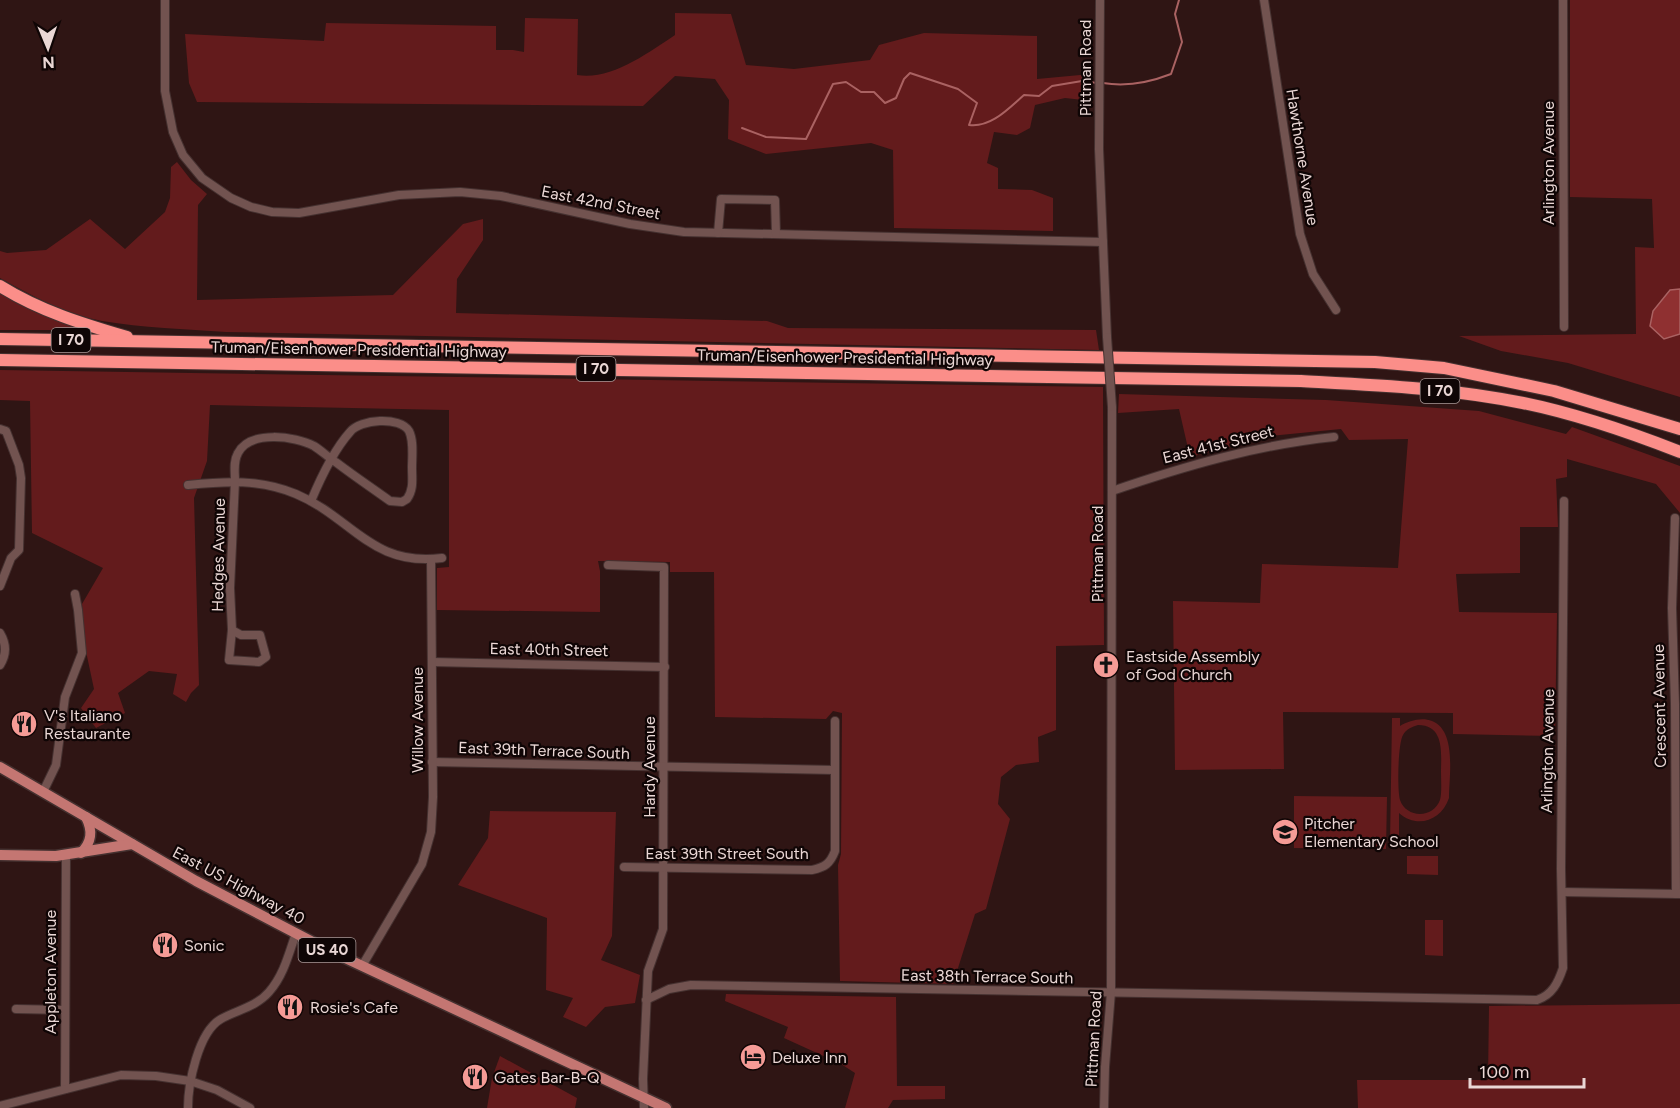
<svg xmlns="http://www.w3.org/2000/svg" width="1680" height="1108" font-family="Figtree,sans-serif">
<rect width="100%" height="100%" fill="#2f1514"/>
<g fill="#631b1c" fill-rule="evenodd">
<path d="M1570 0H1680V289L1669 290 1653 311 1664 339 1680 334V397L1568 363 1501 351 1459 336 1636 334 1635 247 1654 248 1652 199 1570 197Z"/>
<path d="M675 13 731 14 746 65 794 69 870 60 879 45 924 33 1037 36V79L1091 74 1092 101 1065 98 1035 105 1030 128 1017 135 994 132 987 163 998 168V189L1032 190 1053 198V231L894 228 893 150 871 143 766 154 728 139 729 100 715 79 675 76 643 106 197 102 189 83 185 34 324 41 326 23 496 26V50H513L524 52 525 18 578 19 577 75C610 81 648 53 675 35Z"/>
<path d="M177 162 191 180 207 194 198 205 197 300 393 295 463 224 483 219V240L457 279 456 313 767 321 788 328 1096 330 1099 350 226 332C185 329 143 328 102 321 66 314 32 296 0 278V251L7 253 46 250 90 219 125 249 165 212 170 198 171 167Z"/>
<path d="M0 293 37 313 83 330H0Z"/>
<path d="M0 370 1103 387 1104 645 1056 646V730L1038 737 1039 762 1016 765 1001 777 998 804 1010 819 986 909 975 914 953 984 840 981 838 865 841 854 842 713 833 711 826 719 715 717 714 572H670V562L598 561 600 571V612L437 610V568L449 567V410L210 405 207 461 194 498 199 685 191 693 186 702 173 694 177 674 149 671 118 693 125 713 96 728 81 708 94 689 84 642 82 604 103 568 32 533 30 401 0 400Z"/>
<path d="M1119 394 1326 400 1479 411 1566 434 1572 427 1680 466V513L1656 484 1567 459V477L1556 479 1558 527H1520V573L1456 574 1459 612 1557 613 1555 736 1453 734V713L1283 712 1284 769 1175 770 1173 601 1260 603 1262 564 1398 568 1408 439 1349 440 1341 429 1270 436 1190 457 1179 409 1118 413Z"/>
<path d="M1392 718H1400V726C1409 721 1421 717 1432 721 1457 731 1449 776 1449 798 1441 821 1417 829 1399 813V844H1390ZM1418 725C1445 725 1441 754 1441 772 1441 781 1442 792 1440 800 1433 819 1406 818 1400 800 1397 789 1398 743 1403 735 1406 729 1412 727 1418 725Z"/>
<path d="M1294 796 1387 797 1386 849 1294 848Z"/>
<path d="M490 811 616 812 612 936 601 960 640 975 635 1003 605 1007 586 1027 563 1017 573 998 546 990 547 918 458 885 488 838Z"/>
<path d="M1407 856H1438V875L1407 874Z"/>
<path d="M1425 920H1443V956L1425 955Z"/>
<path d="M726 994 896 997 897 1086H945V1099L893 1100 888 1108H845L855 1073 841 1064 784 1038 788 1027 725 1001Z"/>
<path d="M1680 1004V1108H1358L1357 1080H1488L1489 1006Z"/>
<path d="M500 1056 577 1098 575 1108H487L492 1078Z"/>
</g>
<path fill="#8f3031" stroke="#aa6262" stroke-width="1.5" d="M1680 289V334L1664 339 1650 326 1653 311 1670 290Z"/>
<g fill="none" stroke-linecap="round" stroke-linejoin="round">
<g stroke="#aa6262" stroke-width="2">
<path d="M1103 83C1127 87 1148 83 1171 74L1182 42 1175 14 1179 0"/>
<path d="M742 128 766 137 806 139 833 84 846 82 861 92H874L885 103 896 98 904 79 910 73 958 89 977 103 969 125C991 128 1009 108 1024 95L1039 96 1052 86 1082 81 1097 83"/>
</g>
<defs>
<g id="minor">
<path d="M165 0V91L173 132 183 155 202 178 231 198 251 207 272 212 299 213 399 195 460 192 501 196 630 224 684 232 1103 242"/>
<path d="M1100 0 1099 149 1107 337"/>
<path d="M1264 0 1300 234 1313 274 1336 310"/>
<path d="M1563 0 1564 327"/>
<path d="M718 233 721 199 775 200 776 234"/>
<path d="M0 429 6 431 19 465 21 478 19 550 11 558 0 586"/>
<path d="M188 485C226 481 260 479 296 494 353 518 371 567 442 558"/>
<path d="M1112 491C1185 466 1257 445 1334 437"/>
<path d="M1675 518 1672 608 1675 704 1676 894"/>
<path d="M608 565 664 567 663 929 648 971 643 1079 644 1108"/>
<path d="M232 630 241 635H260L266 657 259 662 229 660 232 630 230 588 235 481C235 471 233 462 238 453 250 430 295 436 314 446 322 451 329 458 337 463 354 476 372 488 390 501L402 502 407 499C414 489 412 479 412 468 412 456 414 441 409 431 400 416 360 419 350 432 333 451 321 477 311 501"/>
<path d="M0 633C6 643 7 654 0 665"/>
<path d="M432 662 665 667"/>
<path d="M432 762 835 770"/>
<path d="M43 792 56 765 65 697 82 653 78 610 75 594"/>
<path d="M624 867 812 870C825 867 830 864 835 851V721"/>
<path d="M1562 892 1679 894"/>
<path d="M362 966 422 864 431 832 433 797 431 559"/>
<path d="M646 1000 669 989 691 985 1537 1000C1552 995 1558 983 1563 968L1561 869 1564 501"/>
<path d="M16 1009 65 1010"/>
<path d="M65 1089 66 855"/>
<path d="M0 1106 121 1075 156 1076 190 1081 217 1090 250 1108"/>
<path d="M188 1108C188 1084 198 1032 221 1019 237 1010 256 1007 269 992 284 975 289 953 296 933"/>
<path d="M1104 1108 1105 1067 1111 992 1112 407"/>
</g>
<g id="major">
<path d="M0 767 196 881 326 949 666 1108"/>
<path d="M81 853C92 842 93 831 86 817"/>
<path d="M0 855 56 856 132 844"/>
</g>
<g id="highway">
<path d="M0 286C40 311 83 324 127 337"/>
<path d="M0 339 1375 362 1444 368 1554 391 1680 429"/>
<path d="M0 360 1301 381C1375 385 1450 388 1523 403 1577 414 1629 432 1680 452"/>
</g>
</defs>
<use href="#minor" stroke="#453130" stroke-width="10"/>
<use href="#major" stroke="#453130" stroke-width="13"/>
<use href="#highway" stroke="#453130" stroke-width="14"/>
<use href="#minor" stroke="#725350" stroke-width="8"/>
<use href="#major" stroke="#c47672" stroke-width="10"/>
<use href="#highway" stroke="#fb8e89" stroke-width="12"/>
<defs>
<path id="minor-bridge" d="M1107 337 1112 407"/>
</defs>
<use href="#minor-bridge" stroke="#453130" stroke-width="10" stroke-linecap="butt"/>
<use href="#minor-bridge" stroke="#725350" stroke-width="8"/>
</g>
<defs>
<symbol id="church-disc" viewBox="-11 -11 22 22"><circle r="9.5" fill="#f59b96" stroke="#0f0505"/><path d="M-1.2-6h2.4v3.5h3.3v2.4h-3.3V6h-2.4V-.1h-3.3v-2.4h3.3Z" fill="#111"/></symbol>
<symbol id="restaurant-disc" viewBox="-11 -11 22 22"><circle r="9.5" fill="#f59b96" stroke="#0f0505"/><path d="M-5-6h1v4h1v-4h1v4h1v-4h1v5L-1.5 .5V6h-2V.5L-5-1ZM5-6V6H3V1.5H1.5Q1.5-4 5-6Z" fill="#111"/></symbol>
<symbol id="school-disc" viewBox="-11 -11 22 22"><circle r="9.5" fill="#f59b96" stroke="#0f0505"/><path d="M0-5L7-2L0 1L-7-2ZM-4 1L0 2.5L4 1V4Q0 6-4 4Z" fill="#111"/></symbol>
<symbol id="hotel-disc" viewBox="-11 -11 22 22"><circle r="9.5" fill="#f59b96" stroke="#0f0505"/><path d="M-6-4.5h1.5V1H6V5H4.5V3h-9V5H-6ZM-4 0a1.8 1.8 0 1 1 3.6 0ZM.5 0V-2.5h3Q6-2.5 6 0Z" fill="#111"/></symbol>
</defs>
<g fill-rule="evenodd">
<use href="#church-disc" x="1091" y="650" width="30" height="30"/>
<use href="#restaurant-disc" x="9" y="709" width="30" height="30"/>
<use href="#school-disc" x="1270" y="817" width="30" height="30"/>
<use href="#restaurant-disc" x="150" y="930" width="30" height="30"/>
<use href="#restaurant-disc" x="275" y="992" width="30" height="30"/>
<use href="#hotel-disc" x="738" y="1042" width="30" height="30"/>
<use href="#restaurant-disc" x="460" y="1062" width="30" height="30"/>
</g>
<g text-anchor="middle" stroke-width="4.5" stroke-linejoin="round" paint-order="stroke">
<g fill="#0f0505" stroke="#a89897" stroke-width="1.5">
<rect x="51.5" y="328" width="39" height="24" rx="4.5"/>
<rect x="576.5" y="357" width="39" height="24" rx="4.5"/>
<rect x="1420.5" y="379" width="39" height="24" rx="4.5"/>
<rect x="298.5" y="938" width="57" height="24" rx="4.5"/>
</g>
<g font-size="15" font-weight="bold" fill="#ead7d5">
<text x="71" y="345">I 70</text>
<text x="596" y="374">I 70</text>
<text x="1440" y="396">I 70</text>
<text x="327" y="955">US 40</text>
</g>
<g font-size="16" fill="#ead7d5" stroke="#0f0505">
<text transform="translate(1085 68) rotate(-90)" y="6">Pittman Road</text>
<text transform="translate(1303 157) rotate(81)" y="6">Hawthorne Avenue</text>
<text transform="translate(1548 163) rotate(-90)" y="6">Arlington Avenue</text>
<text transform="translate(601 202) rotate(11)" y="6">East 42nd Street</text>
<text transform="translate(359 349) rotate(1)" y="6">Truman/Eisenhower Presidential Highway</text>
<text transform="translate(845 357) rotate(1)" y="6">Truman/Eisenhower Presidential Highway</text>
<text transform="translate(1218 444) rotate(-14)" y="6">East 41st Street</text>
<text transform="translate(1097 554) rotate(-90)" y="6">Pittman Road</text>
<text transform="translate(218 555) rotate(-89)" y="6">Hedges Avenue</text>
<text transform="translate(549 649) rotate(1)" y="6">East 40th Street</text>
<text transform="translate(1659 706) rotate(-91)" y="6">Crescent Avenue</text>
<text transform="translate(417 720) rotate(-90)" y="6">Willow Avenue</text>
<text transform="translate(544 750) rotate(2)" y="6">East 39th Terrace South</text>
<text transform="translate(1547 751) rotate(-89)" y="6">Arlington Avenue</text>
<text transform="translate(649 767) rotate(-90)" y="6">Hardy Avenue</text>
<text x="727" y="859">East 39th Street South</text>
<text transform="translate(239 885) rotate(28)" y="6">East US Highway 40</text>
<text transform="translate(50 972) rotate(-90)" y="6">Appleton Avenue</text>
<text transform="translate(987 976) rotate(1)" y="6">East 38th Terrace South</text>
<text transform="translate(1093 1039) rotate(-87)" y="6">Pittman Road</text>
</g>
<g font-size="16" fill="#ead7d5" stroke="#0f0505" text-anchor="start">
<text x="1126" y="662">Eastside Assembly<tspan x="1126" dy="18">of God Church</tspan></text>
<text x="44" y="721">V's Italiano<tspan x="44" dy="18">Restaurante</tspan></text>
<text x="1304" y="829">Pitcher<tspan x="1304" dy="18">Elementary School</tspan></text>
<text x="184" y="951">Sonic</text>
<text x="310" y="1013">Rosie's Cafe</text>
<text x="772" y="1063">Deluxe Inn</text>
<text x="494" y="1083">Gates Bar-B-Q</text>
</g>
</g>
<g transform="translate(48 48) rotate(178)" stroke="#0f0505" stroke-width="4.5" paint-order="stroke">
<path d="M0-4.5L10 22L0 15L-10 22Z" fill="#ead7d5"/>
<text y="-9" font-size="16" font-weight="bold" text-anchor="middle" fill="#ead7d5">N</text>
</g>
<path d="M1470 1078v9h114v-9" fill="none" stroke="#ead7d5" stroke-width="3"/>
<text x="1479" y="1078" font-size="18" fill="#ead7d5" stroke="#0f0505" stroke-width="4.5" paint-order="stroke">100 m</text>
</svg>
